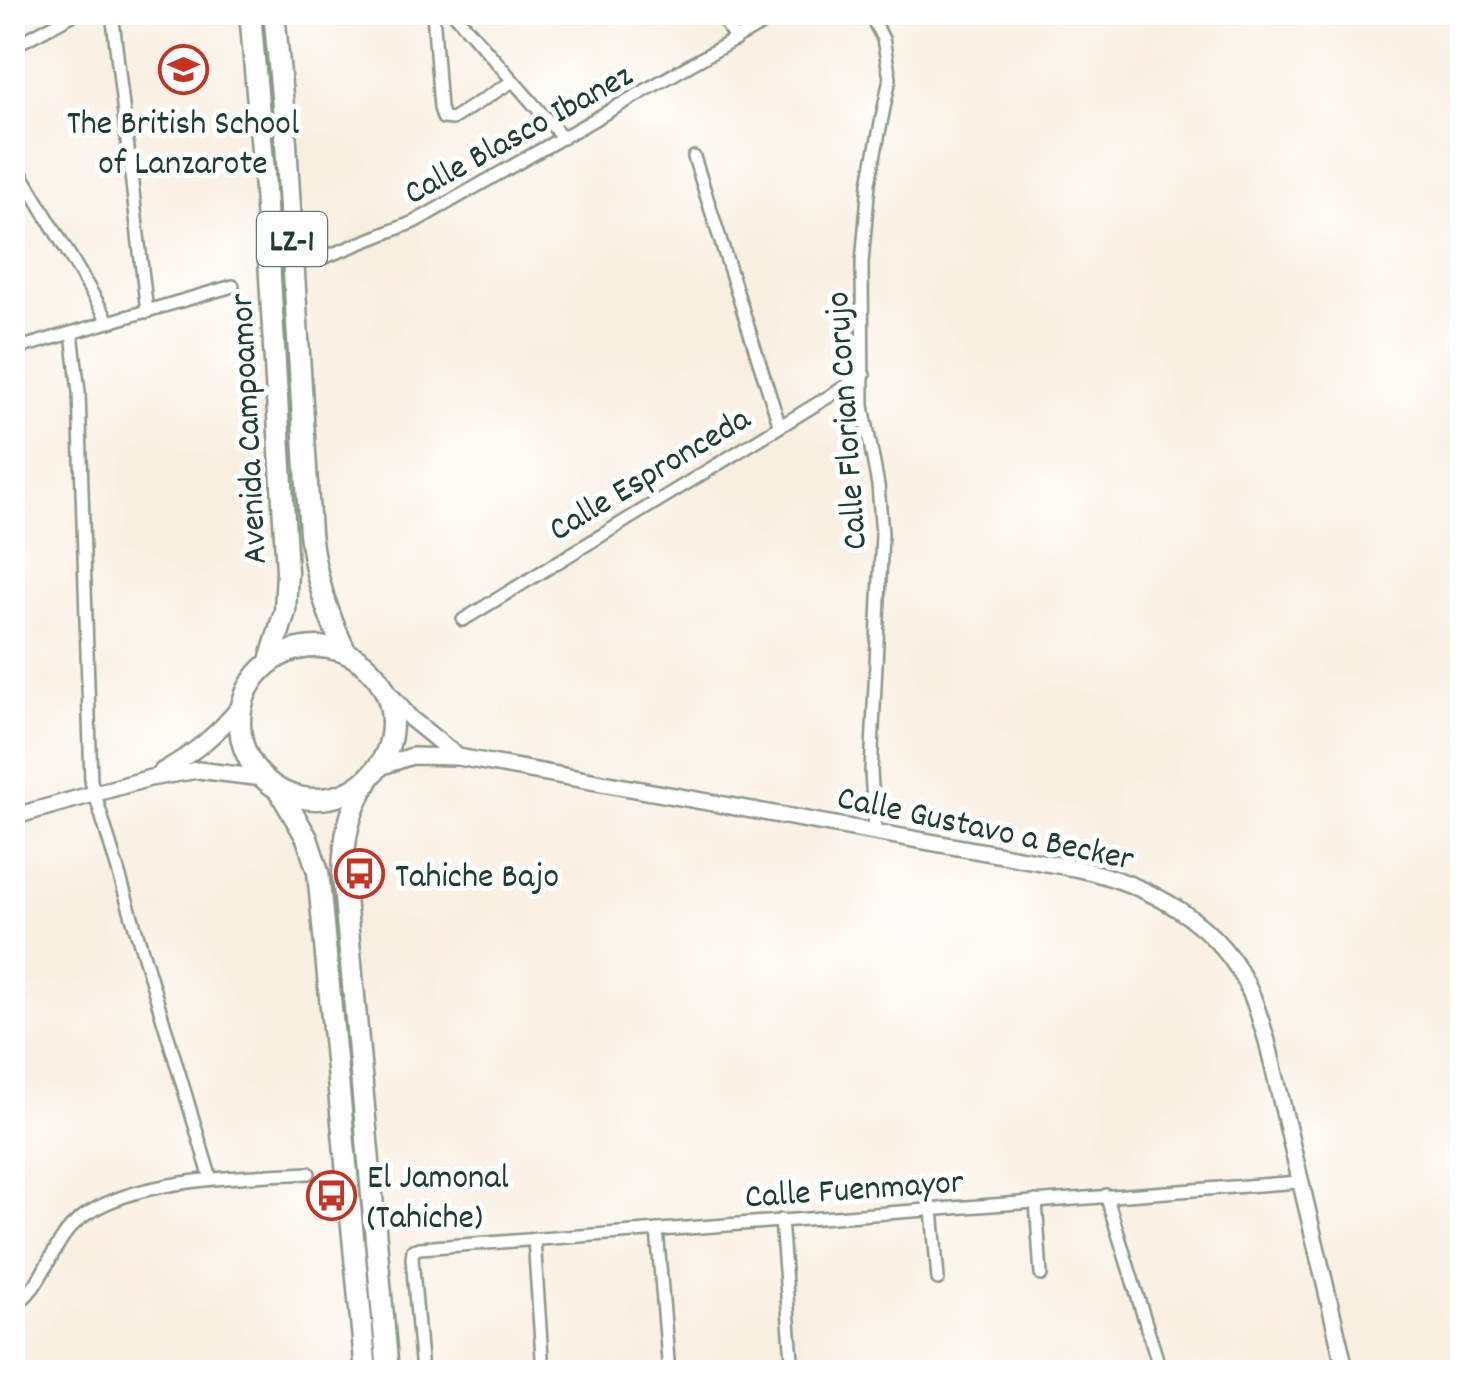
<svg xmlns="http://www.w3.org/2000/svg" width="1475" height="1385" font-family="Dekko,sans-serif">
<rect width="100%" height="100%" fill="#fff"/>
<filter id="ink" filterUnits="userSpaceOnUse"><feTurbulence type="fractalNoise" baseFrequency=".01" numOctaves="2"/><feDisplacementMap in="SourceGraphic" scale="20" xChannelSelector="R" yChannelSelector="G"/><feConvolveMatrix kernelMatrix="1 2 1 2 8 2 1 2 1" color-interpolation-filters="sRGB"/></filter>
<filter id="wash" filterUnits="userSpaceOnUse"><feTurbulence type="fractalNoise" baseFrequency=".0048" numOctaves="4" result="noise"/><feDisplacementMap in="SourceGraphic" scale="40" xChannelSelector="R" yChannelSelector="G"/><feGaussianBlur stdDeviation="2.25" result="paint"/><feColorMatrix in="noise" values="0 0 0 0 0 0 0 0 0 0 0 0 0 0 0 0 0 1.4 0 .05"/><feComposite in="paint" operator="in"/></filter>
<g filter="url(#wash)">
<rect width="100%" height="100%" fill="#f9efe1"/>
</g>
<g filter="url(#ink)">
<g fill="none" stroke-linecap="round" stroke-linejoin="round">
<defs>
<g id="street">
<path d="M112 12 147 312"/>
<path d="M433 12 440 108 443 118 452 119 513 81"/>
<path d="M453 12 563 138"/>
<path d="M720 12 735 40"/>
<path d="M869 12 883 39 890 78 869 183 862 263 863 406 878 485 882 534 871 772 875 832"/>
<path d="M12 47 78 12"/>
<path d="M694 157 779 424"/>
<path d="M12 158 109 322"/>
<path d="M12 218 29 187"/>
<path d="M325 257 414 222 783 12"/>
<path d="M72 333 79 392 91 781 211 1179"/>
<path d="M12 350 233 286"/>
<path d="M463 620 864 375"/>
<path d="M1106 1195 1161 1372"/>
<path d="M1036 1201 1041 1275"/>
<path d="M932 1209 938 1279"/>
<path d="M781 1220 793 1372"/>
<path d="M657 1230 669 1372"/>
<path d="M534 1239 543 1372"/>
<path d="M12 1307C42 1290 49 1250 71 1227 118 1177 244 1177 309 1173"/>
<path d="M422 1372 412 1258 413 1250 420 1248 1300 1182"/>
</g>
<g id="secondary">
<path d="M388 692 410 718 458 757"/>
<path d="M380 767 412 756 458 757 1074 868C1147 883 1222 922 1252 996 1258 1010 1262 1026 1267 1041L1346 1372"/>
<path d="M162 771C194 753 218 734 241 705"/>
<path d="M12 817 150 778 198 770 262 778"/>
</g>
<g id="highway">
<path d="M250 12 264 173 287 571 285 611 270 661"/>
<path d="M274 12 285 127 310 533C315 576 326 612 345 651"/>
<circle cx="316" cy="723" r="76"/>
<path d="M368 780C348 812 344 838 343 875L388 1372"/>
<path d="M279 790 307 838 318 872 366 1372"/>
</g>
</defs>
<use href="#street" stroke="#8c968a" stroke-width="16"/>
<use href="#secondary" stroke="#8c968a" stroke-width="20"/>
<use href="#highway" stroke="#8c968a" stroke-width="25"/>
<use href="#street" stroke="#fff" stroke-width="11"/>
<use href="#secondary" stroke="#fff" stroke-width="15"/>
<use href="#highway" stroke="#fff" stroke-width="20"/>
</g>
</g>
<defs>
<symbol id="school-ring" viewBox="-11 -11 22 22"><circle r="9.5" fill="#fff" stroke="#c8321e" stroke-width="1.5"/><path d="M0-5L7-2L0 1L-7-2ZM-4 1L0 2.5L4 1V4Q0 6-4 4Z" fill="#c8321e"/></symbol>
<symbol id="bus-ring" viewBox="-11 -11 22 22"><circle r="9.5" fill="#fff" stroke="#c8321e" stroke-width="1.5"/><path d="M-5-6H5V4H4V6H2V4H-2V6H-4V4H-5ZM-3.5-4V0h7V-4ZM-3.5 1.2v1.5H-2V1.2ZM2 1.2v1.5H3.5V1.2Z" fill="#c8321e"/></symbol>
</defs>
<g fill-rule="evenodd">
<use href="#school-ring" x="156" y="42" width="55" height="55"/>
<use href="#bus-ring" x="332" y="846" width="55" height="55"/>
<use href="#bus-ring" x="304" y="1168" width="55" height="55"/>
</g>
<g text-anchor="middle" stroke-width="10" stroke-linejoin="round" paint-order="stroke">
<rect fill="#fff" stroke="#627771" stroke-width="2.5" x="257" y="212" width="70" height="54" rx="8"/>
<g font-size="32" font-weight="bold" fill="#1f3d34">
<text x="292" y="250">LZ-1</text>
</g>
<g font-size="35" fill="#1f3d34" stroke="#fff" text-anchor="start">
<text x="183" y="133" text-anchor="middle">The British School<tspan x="183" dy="40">of Lanzarote</tspan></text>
<text x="395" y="886">Tahiche Bajo</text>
<text x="367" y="1187">El Jamonal<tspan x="367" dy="40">(Tahiche)</tspan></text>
</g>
<g font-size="35" fill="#1f3d34" stroke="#fff">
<text transform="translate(517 132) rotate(-29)" y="12">Calle Blasco Ibanez</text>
<text transform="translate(844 421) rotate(-94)" y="12">Calle Florian Corujo</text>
<text transform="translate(246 429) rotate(-93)" y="12">Avenida Campoamor</text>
<text transform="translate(648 472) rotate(-31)" y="12">Calle Espronceda</text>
<text transform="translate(986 826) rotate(12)" y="12">Calle Gustavo a Becker</text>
<text transform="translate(854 1187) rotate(-4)" y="12">Calle Fuenmayor</text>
</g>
</g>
<rect width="1475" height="1385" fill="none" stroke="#fff" stroke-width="50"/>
</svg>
